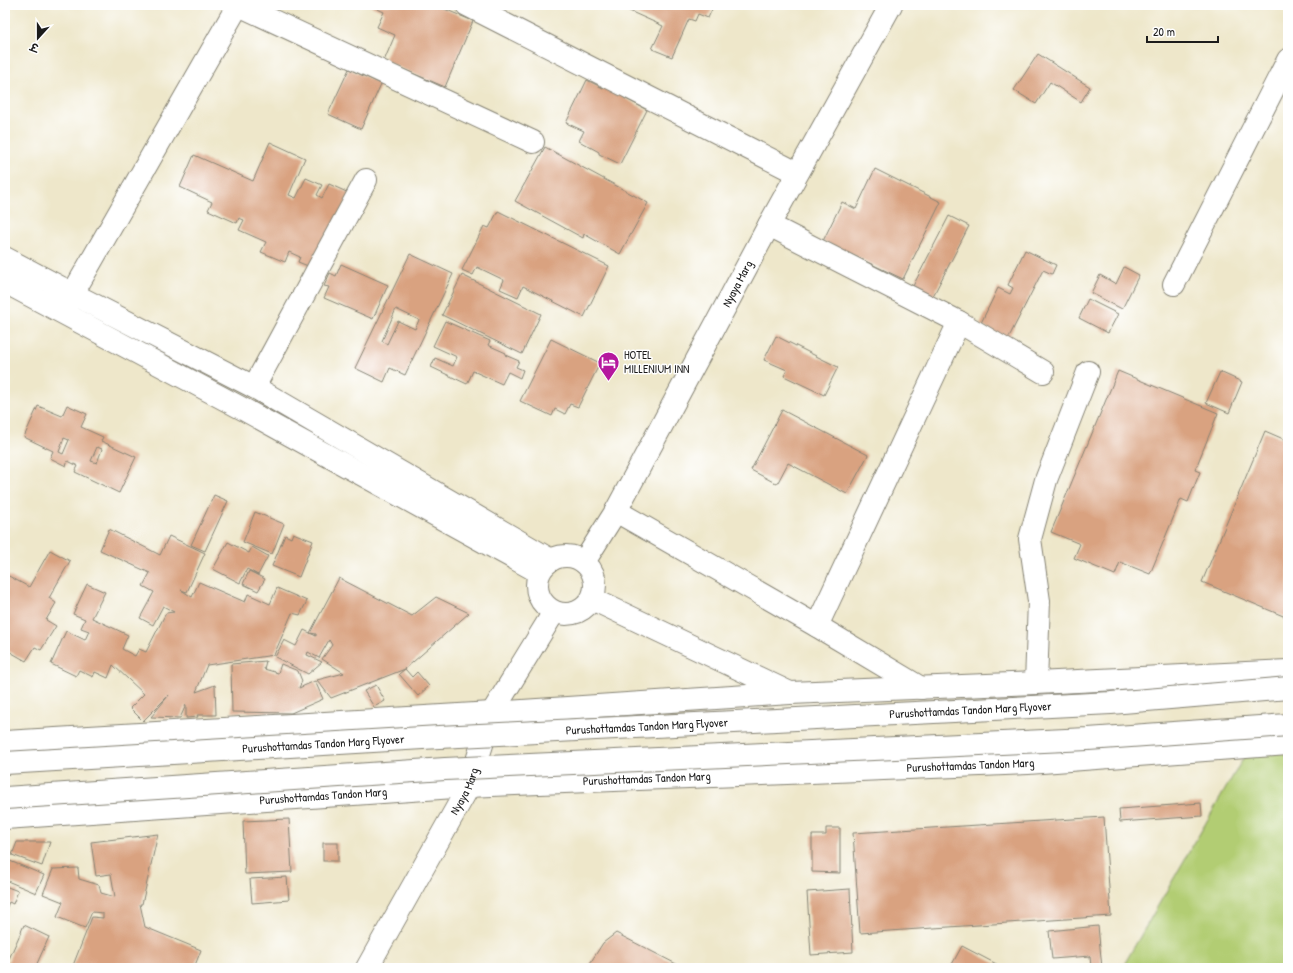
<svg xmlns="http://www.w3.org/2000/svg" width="1293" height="973" font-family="'Patrick Hand','Playpen Sans Deva',sans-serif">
<rect width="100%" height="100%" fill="#fff"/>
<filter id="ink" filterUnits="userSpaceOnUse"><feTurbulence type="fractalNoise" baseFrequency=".025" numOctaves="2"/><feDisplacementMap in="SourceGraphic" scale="8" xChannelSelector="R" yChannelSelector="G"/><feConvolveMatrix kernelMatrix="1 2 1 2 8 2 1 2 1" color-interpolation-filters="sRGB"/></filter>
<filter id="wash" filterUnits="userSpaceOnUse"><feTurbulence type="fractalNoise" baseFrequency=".012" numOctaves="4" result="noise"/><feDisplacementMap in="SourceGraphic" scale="16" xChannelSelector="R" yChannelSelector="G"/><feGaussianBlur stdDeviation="0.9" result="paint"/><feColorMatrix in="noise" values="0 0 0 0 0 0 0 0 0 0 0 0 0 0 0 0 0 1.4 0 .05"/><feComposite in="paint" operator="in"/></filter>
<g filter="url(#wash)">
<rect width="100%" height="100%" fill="#eee7ca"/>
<path fill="#b2cd73" stroke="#677448" d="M1288 737V968H1122L1252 743Z"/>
<g id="blocks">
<g fill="#d9a280" fill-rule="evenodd">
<path d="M369 5H435L473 21 445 87 384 61 395 35 377 27 384 12Z"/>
<path d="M616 5H714L708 18 698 14 695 21 689 19 672 57 652 49 663 26Z"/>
<path d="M1038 54 1090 87 1081 102 1050 82 1036 104 1014 90Z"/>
<path d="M349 69 381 84 361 129 328 114Z"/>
<path d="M587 80 603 88 605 84 625 94 624 98 647 110 620 164 599 154V152L579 141 584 131 566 123Z"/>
<path d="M270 142 305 158 289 195 296 198 306 178 322 185 317 195 322 198 329 184 351 194 313 268 298 262 300 257 289 252 285 262 261 252 266 242 239 230 244 220 239 218 237 223 208 210 212 202 180 187 194 155 253 181Z"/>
<path d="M545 147 648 203 620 254 584 234 583 238 515 201Z"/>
<path d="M875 169 941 202 903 279 823 241 842 202 856 209Z"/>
<path d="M498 211 609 266 584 317 523 286 518 297 500 289 504 280 477 267 473 275 462 270 484 226 489 228Z"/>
<path d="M949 216 969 226 933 296 913 286Z"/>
<path d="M1025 250 1056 265 1052 274 1043 270 1008 339 980 325 998 288 1010 294 1013 288 1008 285Z"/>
<path d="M410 254 453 274 405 375 390 368 384 382 355 368ZM396 309 419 320 415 329 398 321 387 344 382 341Z"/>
<path d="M341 264 388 285 373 319 324 298 329 287 324 286 330 273 336 276Z"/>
<path d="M1124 267 1139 275 1122 309 1091 293 1100 275 1116 284Z"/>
<path d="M462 275 541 314 522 354 442 315Z"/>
<path d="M1088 299 1118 314 1108 333 1079 318Z"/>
<path d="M445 321 490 341 488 345 506 353 505 355 519 361 516 367 523 370 520 378 508 372 502 384 473 371 467 384 431 367 435 358 453 366 457 357 433 346Z"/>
<path d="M776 336 838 367 824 395 784 376 787 370 764 360Z"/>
<path d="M551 339 600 363 578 407 570 404 565 414 555 409 552 416 520 401Z"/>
<path d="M1118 371 1218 413 1195 470 1200 472 1188 502 1181 499 1150 574 1120 562 1115 575 1074 558 1080 544 1051 532Z"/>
<path d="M1220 372 1242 382 1229 413 1206 403Z"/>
<path d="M67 405 87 414 81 427 103 437 101 441 136 457 119 493 75 472 78 466 68 461 66 466 50 458 53 451 24 437 38 406 62 416ZM64 438 69 440 63 454 59 452ZM97 447 102 449 97 463 91 461Z"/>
<path d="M782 410 868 455 847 494 788 463 777 484 751 470Z"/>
<path d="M1265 431 1288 441V618L1202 582Z"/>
<path d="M214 495 228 501 205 551 191 545Z"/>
<path d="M255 512 284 524 272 554 243 542Z"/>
<path d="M109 529 160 555 169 536 205 553 187 592 181 590 192 597 199 582 245 602 248 594 270 604 277 588 307 601 300 615 292 613 274 655 207 665 196 692 215 685 216 715H197L198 717 186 718V705L180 718 151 717 169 695 143 721 130 708 144 694 113 665 108 678 95 672 93 677 79 670 76 676 51 664 66 631 85 640 89 631 81 628 85 619 73 614 87 584 105 592 92 618 128 635 122 649 135 656 139 649 146 652 166 613 174 612 163 606 153 625 140 618 154 592 143 586 150 573 100 550Z"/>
<path d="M293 533 313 541 299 577 272 566 285 535 291 538Z"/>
<path d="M228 542 249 553 252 547 268 556 258 575 247 569 240 583 213 569Z"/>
<path d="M50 550 70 561 49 598 56 603 46 620 56 626 41 650 35 647 26 661 5 649V574L29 587Z"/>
<path d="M249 571 265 579 258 591 243 584Z"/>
<path d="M339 578 412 616 436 597 469 613 405 669 412 677 417 672 429 686 418 696 399 674 405 669 331 698 317 680 344 673 322 659 332 645 329 640 319 658 308 652 307 655 322 662 308 674 275 657 284 640 296 646 304 630 316 636V634L310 633Z"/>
<path d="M266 661 264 669 278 673 281 664 298 671 302 681 299 688 315 681 323 699 291 713 232 712 231 664Z"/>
<path d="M376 685 385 701 374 707 364 691Z"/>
<path d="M1201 803 1202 816 1120 822 1119 809Z"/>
<path d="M1104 817 1111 916 860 933 853 833Z"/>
<path d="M289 819 292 872 245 874 243 821Z"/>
<path d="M826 828H840V873L812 872V835H826Z"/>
<path d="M158 834 142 904H140L145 927 201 950 194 968H72L92 917 103 918V913L92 912 85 928 57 917 63 902 43 894 53 869 78 868 79 879 99 885 101 893 115 897 111 874 96 876 91 842Z"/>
<path d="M17 842H50L42 866 12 855Z"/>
<rect x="323" y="843" width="15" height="18"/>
<path d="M5 859 44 875 36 893 5 880Z"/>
<path d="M287 877 289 900 252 903 250 879Z"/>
<path d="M5 886 18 891 13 904 9 902 5 911Z"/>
<path d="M850 889 853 952 811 955 807 892Z"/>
<path d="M24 925 49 937 35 968H5Z"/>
<path d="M1098 926 1102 968H1091L1090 956 1052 959 1049 931Z"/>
<path d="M616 933 684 968H587L603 943Z"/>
<path d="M962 946 1004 968H950Z"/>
</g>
</g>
</g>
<g filter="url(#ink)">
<use href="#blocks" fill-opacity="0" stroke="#858273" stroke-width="1"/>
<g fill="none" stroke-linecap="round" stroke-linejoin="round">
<defs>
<g id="street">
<path d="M239 5 533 142"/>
<path d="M467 5 797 173"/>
<path d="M769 225 959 322 1043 372"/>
<path d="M1174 284 1288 60"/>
<path d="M64 309 238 5"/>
<path d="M254 387 366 180"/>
<path d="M616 511 817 626 921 688"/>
<path id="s1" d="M584 562 616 511 769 225 891 5"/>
<path d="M817 626 959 322"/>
<path d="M1036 683 1039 601 1030 539 1046 480 1088 372"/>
</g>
<g id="secondary">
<path d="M5 258 73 294 254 387 551 560"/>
<path d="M5 282 243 409 539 572"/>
<circle cx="566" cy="585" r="29"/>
<path d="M592 599 788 692"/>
<path d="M5 742 492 713 790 693 1036 683 1288 671"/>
<path id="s2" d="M5 818 469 786 1028 763 1288 744"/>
<path id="s3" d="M367 968 469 786 492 713 554 612"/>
</g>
</defs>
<use href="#street" stroke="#858273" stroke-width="24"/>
<use href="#secondary" stroke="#858273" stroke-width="24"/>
<use href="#street" stroke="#fff" stroke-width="22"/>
<use href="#secondary" stroke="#fff" stroke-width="22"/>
<defs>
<g id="primary-bridge">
<path id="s4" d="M5 763 439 737 1111 703 1288 688"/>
<path d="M5 798 445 769 1088 739 1288 725"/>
</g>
</defs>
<use href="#primary-bridge" stroke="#858273" stroke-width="24" stroke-linecap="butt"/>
<use href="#primary-bridge" stroke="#fff" stroke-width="22"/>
</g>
</g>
<defs>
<symbol id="hotel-pin" viewBox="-11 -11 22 30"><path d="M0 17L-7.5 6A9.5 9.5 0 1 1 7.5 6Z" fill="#b5179e" stroke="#fff"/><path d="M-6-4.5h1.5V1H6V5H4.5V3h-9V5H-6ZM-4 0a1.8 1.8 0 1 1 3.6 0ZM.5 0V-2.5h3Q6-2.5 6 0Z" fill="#fff"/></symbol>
</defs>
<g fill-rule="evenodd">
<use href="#hotel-pin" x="596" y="350" width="25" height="34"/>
</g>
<g text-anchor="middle" stroke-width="3" stroke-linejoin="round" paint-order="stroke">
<g font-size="12" fill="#1c1c1c" stroke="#fff">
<text dy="4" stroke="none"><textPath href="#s1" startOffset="318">Nyaya Marg</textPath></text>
<text dy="4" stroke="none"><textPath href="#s4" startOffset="967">Purushottamdas Tandon Marg Flyover</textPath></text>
<text dy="4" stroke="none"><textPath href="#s4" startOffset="643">Purushottamdas Tandon Marg Flyover</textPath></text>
<text dy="4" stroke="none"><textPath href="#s4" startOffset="319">Purushottamdas Tandon Marg Flyover</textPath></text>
<text dy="4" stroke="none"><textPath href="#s2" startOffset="967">Purushottamdas Tandon Marg</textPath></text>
<text dy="4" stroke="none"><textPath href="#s2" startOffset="643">Purushottamdas Tandon Marg</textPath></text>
<text dy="4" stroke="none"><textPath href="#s3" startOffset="202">Nyaya Marg</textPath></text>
<text dy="4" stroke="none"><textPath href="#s2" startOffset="319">Purushottamdas Tandon Marg</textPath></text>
</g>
<g font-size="12" fill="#1c1c1c" stroke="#fff" text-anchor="start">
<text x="624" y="359">HOTEL<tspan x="624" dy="14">MILLENIUM INN</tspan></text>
</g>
</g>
<rect width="1293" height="973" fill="none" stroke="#fff" stroke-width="20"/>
<g transform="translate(38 38) rotate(201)" stroke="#ffffff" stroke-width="3" paint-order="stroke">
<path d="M0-3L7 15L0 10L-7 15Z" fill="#1c1c1c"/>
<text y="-6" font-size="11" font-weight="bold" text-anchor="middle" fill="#1c1c1c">उ</text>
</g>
<path d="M1147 36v6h71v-6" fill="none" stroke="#1c1c1c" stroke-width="2"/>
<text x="1153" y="36" font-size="12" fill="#1c1c1c" stroke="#ffffff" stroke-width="3" paint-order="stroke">20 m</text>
</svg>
